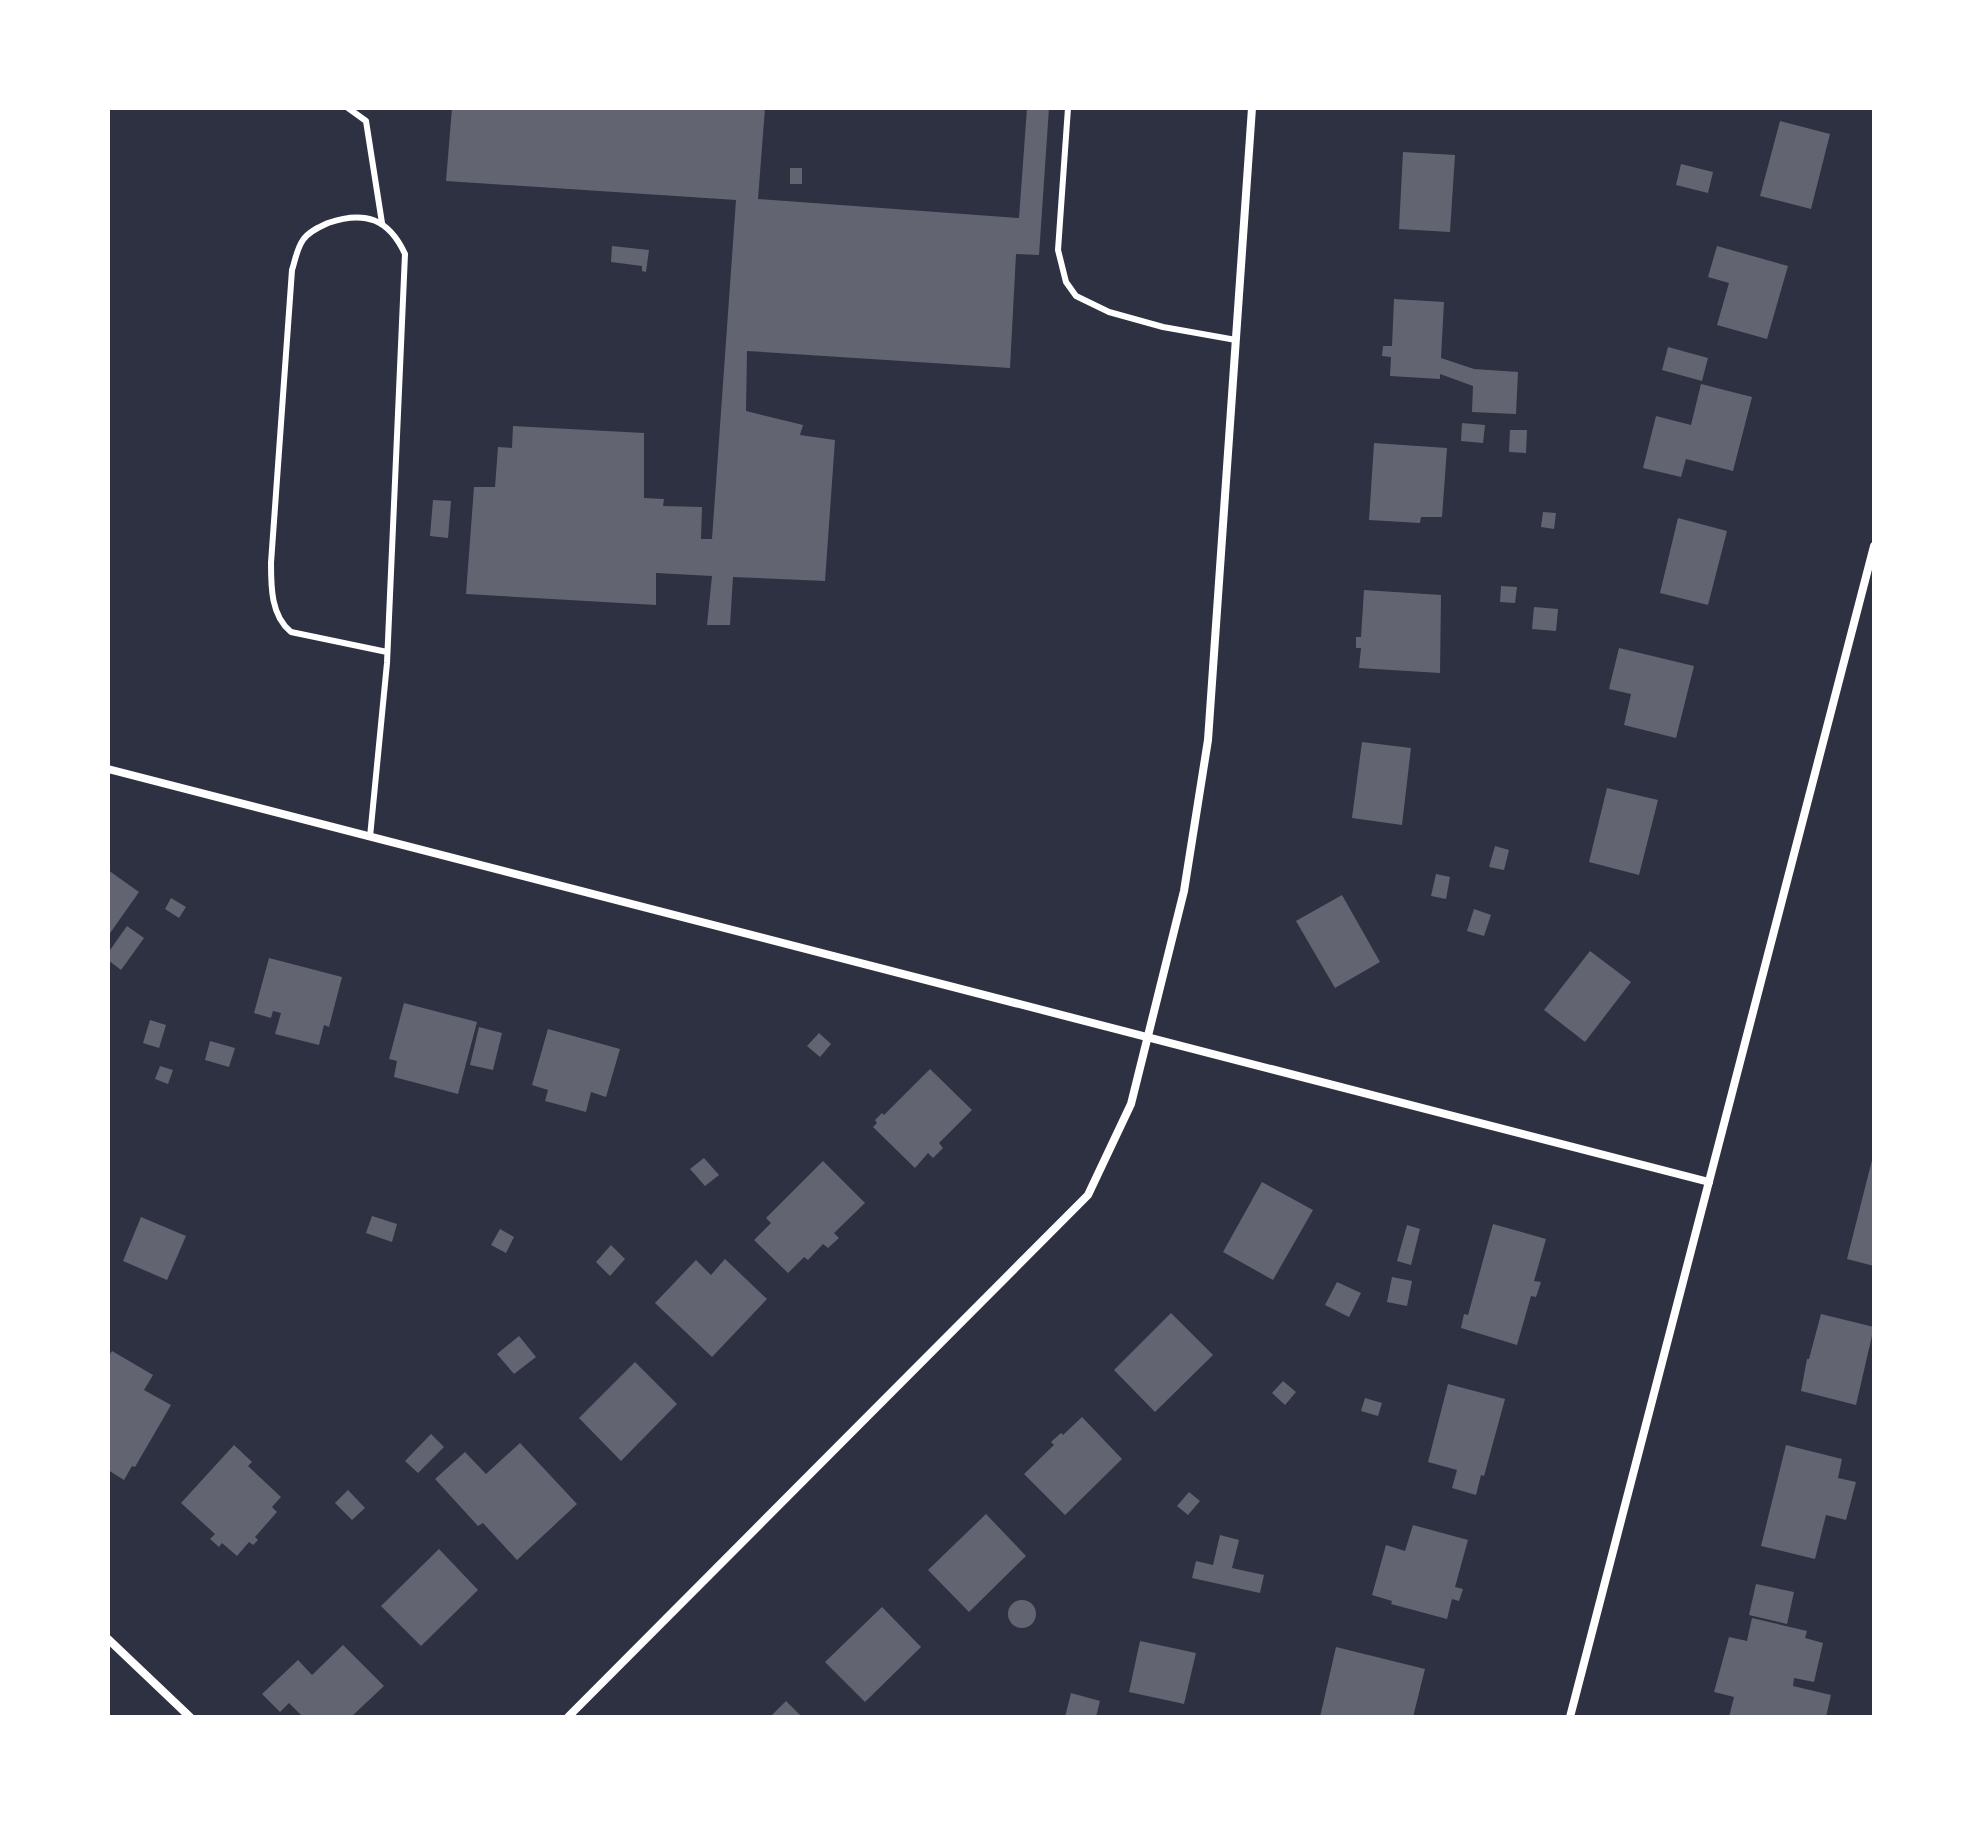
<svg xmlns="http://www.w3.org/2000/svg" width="1982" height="1825" font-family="'Fira Sans Condensed',sans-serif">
<rect width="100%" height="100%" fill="#2d3142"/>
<g fill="#626471">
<path d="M452 108H765L758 199 1019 218 1027 108H1049L1039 255 1016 254 1010 368 747 351 746 411 803 425 800 435 835 440 825 581 733 577 730 625H707L712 576 656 573V605L466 594 474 487H495L498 447 512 448 513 426 644 433V498L664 499 663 506 702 507 701 539H712L736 200 446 181Z"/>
<path d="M1780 121 1830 134 1811 209 1760 196Z"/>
<path d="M1403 152 1455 155 1450 232 1399 229Z"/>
<path d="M1681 164 1713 172 1708 193 1676 185Z"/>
<rect x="790" y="168" width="12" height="16"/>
<path d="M612 246 649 250 646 272 642 271V266L611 262Z"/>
<path d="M1717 246 1788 266 1767 339 1717 325 1729 283 1708 277Z"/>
<path d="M1394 299 1444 302 1441 358 1474 369 1518 372 1516 414 1472 412 1473 386 1440 374V379L1390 376 1391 357 1382 356 1383 346H1392Z"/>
<path d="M1668 347 1708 358 1702 381 1662 370Z"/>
<path d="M1701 384 1752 397 1733 471 1686 459 1681 477 1643 468 1656 416 1691 425Z"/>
<path d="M1462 423 1485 425 1483 443 1461 441Z"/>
<path d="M1510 430H1527L1526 453 1509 452Z"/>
<path d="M1374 443 1447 448 1442 517H1421L1420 523 1369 520Z"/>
<path d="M433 500 451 501 448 538 430 536Z"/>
<path d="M1543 512 1556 513 1554 529 1541 527Z"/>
<path d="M1678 518 1727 531 1708 605 1660 593Z"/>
<path d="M1501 586 1517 587 1515 603 1500 602Z"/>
<path d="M1364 590 1441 595 1440 673 1359 668 1361 648H1356V637H1361Z"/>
<path d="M1534 607 1558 609 1556 631 1532 629Z"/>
<path d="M1619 648 1694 666 1676 738 1624 725 1631 694 1609 689Z"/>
<path d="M1362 742 1411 748 1402 825 1352 818Z"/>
<path d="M1607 788 1658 800 1639 875 1589 862Z"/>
<path d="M1495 846 1509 850 1504 870 1489 867Z"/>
<path d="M108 870 139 892 108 936Z"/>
<path d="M1436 874 1450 877 1446 899 1431 896Z"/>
<path d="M1342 895 1380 962 1335 988 1296 921Z"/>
<path d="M171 898 186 907 179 918 165 909Z"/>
<path d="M1474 909 1491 915 1484 936 1467 931Z"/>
<path d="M127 926 144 938 121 970 108 960V953Z"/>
<path d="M1590 951 1631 982 1585 1042 1544 1010Z"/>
<path d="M269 958 342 977 329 1027 324 1025 319 1045 275 1034 281 1013 273 1011 271 1018 254 1013Z"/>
<path d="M404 1003 477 1022 458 1094 394 1077 397 1061 389 1059Z"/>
<path d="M150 1020 166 1025 159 1048 143 1043Z"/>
<path d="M479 1027 502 1033 493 1070 470 1065Z"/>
<path d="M548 1029 620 1049 606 1097 591 1092 586 1112 545 1101 548 1090 532 1085Z"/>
<path d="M819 1033 831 1044 820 1057 807 1046Z"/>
<path d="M210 1041 235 1048 229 1067 205 1060Z"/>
<path d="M160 1066 173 1070 168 1084 155 1079Z"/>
<path d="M930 1069 972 1110 939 1143 943 1148 933 1158 928 1153 915 1168 873 1127 877 1123 875 1120 882 1113 884 1115Z"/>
<path d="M704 1158 719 1175 705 1186 690 1169Z"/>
<path d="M1872 1160H1874V1266L1847 1259Z"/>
<path d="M823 1161 865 1203 834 1233 839 1238 828 1248 823 1244 808 1260 804 1257 788 1273 754 1240 771 1223 766 1218Z"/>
<path d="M1262 1182 1313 1210 1273 1280 1223 1252Z"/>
<path d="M372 1216 397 1224 392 1242 366 1233Z"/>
<path d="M141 1217 186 1236 167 1280 123 1261Z"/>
<path d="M1493 1224 1546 1239 1534 1281 1541 1282 1536 1297 1531 1296 1517 1345 1461 1328 1464 1314 1468 1315Z"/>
<path d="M1407 1225 1420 1229 1411 1265 1397 1261Z"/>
<path d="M500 1229 514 1237 506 1253 491 1245Z"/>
<path d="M611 1245 625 1259 610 1276 596 1262Z"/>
<path d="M725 1259 767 1299 712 1357 655 1303 696 1260 711 1275Z"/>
<path d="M1392 1277 1412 1281 1407 1306 1387 1302Z"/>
<path d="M1337 1282 1361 1293 1349 1317 1325 1305Z"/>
<path d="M1171 1313 1213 1355 1155 1412 1114 1370Z"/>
<path d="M1821 1314 1874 1327 1856 1405 1801 1391 1807 1359H1809Z"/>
<path d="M519 1336 536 1357 514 1374 497 1354Z"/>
<path d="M112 1351 153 1375 144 1390 171 1405 135 1467 132 1466 124 1480 108 1470V1357Z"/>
<path d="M635 1362 677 1404 621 1461 579 1418Z"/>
<path d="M1283 1381 1296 1392 1285 1405 1272 1393Z"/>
<path d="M1448 1384 1505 1399 1484 1476 1481 1475 1476 1495 1452 1488 1457 1470 1428 1462Z"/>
<path d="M1365 1398 1382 1403 1378 1416 1361 1411Z"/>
<path d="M1082 1417 1122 1459 1065 1515 1024 1474 1054 1445 1051 1442 1061 1433 1063 1435Z"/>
<path d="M431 1434 444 1447 418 1473 405 1461Z"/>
<path d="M520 1443 577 1504 517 1560 483 1523 478 1526 435 1479 465 1452 486 1474Z"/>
<path d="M234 1445 252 1462 248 1466 281 1497 272 1507 277 1512 255 1537 258 1540 253 1545 249 1542 237 1556 222 1543 219 1547 210 1539 215 1534 181 1503Z"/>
<path d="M1786 1445 1842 1459 1838 1478 1856 1482 1846 1520 1826 1515 1815 1559 1761 1546Z"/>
<path d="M348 1490 365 1508 352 1520 335 1503Z"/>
<path d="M1189 1492 1200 1501 1188 1515 1177 1506Z"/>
<path d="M986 1514 1026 1556 969 1612 928 1570Z"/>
<path d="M1413 1525 1468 1540 1455 1587 1463 1589 1459 1601 1452 1599 1447 1619 1391 1604 1392 1601 1372 1595 1386 1545 1405 1551Z"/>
<path d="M1220 1535 1239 1540 1232 1568 1264 1575 1260 1593 1192 1578 1196 1561 1213 1565Z"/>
<path d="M439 1549 478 1590 421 1646 381 1606Z"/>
<path d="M1756 1584 1794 1592 1787 1624 1749 1615Z"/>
<circle cx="1022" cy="1614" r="14"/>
<path d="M882 1607 921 1647 865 1702 825 1662Z"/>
<path d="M1752 1618 1807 1631 1805 1638 1823 1643 1814 1682 1794 1678 1793 1686 1831 1695 1826 1717H1729L1734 1697 1714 1692 1729 1637 1747 1641Z"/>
<path d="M1140 1641 1196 1653 1184 1704 1129 1692Z"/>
<path d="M343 1645 384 1686 351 1717H303L289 1703 280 1712 262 1694 298 1660 312 1675Z"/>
<path d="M1336 1647 1425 1669 1413 1717H1320Z"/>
<path d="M1071 1693 1100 1701 1096 1717H1065Z"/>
<path d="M786 1701 802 1717H770Z"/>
</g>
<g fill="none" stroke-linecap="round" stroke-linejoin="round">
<g stroke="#fff" stroke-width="6">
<path d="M348 108 366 121 382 223"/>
<path d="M1068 108 1058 250 1066 282 1076 296 1109 312 1163 327 1236 340"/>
<path d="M370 837 387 663 405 254C389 219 365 210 328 223 319 227 308 232 303 240 297 248 295 261 292 270L271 563C271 587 271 616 291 632L387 652"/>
</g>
<g stroke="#fff" stroke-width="8">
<path d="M108 769 1709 1182"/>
<path d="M108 1639 190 1717"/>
<path d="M568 1717 1088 1195 1131 1104 1184 891 1208 740 1252 108"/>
<path d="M1570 1717 1874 546"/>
</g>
</g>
<rect width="1982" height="1825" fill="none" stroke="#ffffff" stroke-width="220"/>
</svg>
